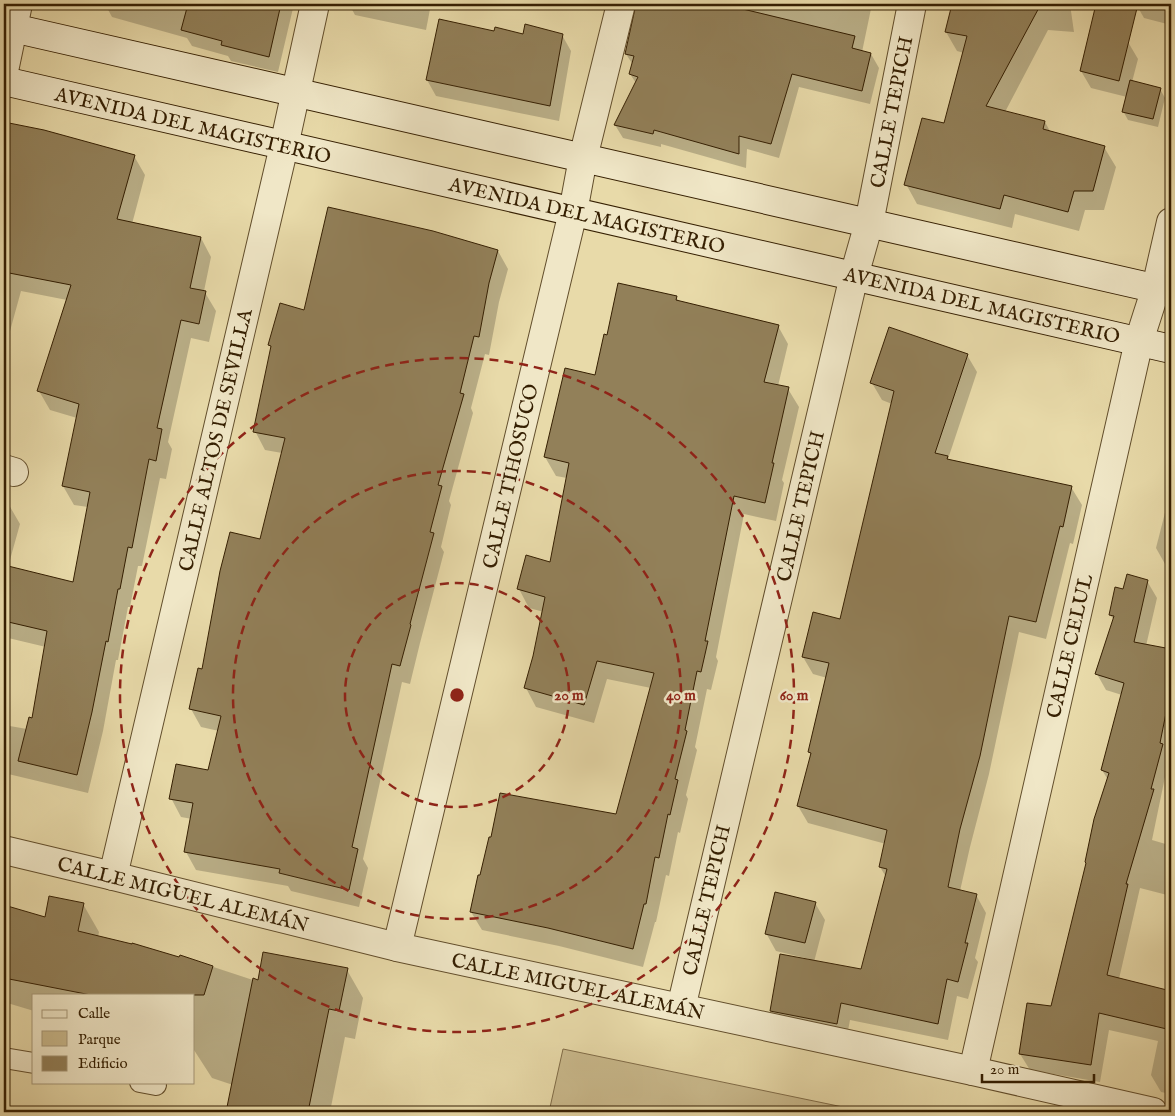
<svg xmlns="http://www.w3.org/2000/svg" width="1175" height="1116" font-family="'IM FELL English',serif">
<rect width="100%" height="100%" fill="#e8daa9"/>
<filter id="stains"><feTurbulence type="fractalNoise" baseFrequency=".004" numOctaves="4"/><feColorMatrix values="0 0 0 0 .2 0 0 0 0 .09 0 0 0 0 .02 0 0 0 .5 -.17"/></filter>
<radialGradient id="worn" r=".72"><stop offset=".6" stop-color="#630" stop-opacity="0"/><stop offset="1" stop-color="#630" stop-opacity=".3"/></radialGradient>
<path fill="#caba8d" stroke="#806c48" d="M563 1049 867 1112H549Z"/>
<g fill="#0003">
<path d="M105 4H294L278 72 231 61 228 56 192 46 187 38 112 17Z"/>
<path d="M349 4H431L426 30 355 15Z"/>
<path d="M637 4H872L862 52 871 54 879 68 870 104 799 87 779 158 747 149 746 168 661 144V147L623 138 615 125 636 83 630 74 633 65 626 54Z"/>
<path d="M953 4H1070L1074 32 1048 30 1005 112 1045 122 1051 133 1104 147 1116 167 1104 210H1085L1079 231 1015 214 1012 228 917 204 906 184 945 125 964 53 957 51 946 32Z"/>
<path d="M1136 4H1171V25L1144 18Z"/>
<path d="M495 32 524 35H562L571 51 559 121 436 96 427 80Z"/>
<path d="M1128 42 1138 59 1132 82 1160 89 1165 98 1158 127 1128 120 1123 111 1127 97 1091 88 1081 71Z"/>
<path d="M4 123 44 131 134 156 145 175 132 224 201 238 211 257 204 291 216 311 209 342 191 338 168 442 172 449 166 479 160 478 142 566H138L130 607H128L118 660H116L103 731 88 793 4 773V725L27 729 33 719 46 647 4 637V504L9 505 20 524 8 567 74 583 88 507 74 505 63 486 77 418 50 410 39 391 67 300 21 291 4 353Z"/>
<path d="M498 251 508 269 499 302 489 355 485 354 471 408 473 413 449 501 451 505 441 547 444 552 420 643 410 684 402 682 363 859 368 868 359 907 291 891 288 886 196 870 186 852 192 819 181 817 171 798 209 771 219 731 201 727 191 709 203 671 260 541 282 453 265 450 255 431 272 350 270 345 305 312Z"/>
<path d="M676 297 679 302 778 326 788 344 778 386 788 389 799 407 782 480 784 483 776 521 744 514 716 657 718 661 711 690 707 689 695 747 697 750 686 795 688 799 680 833 678 832 669 876 666 875 656 922H655L643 967 559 946 482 930 471 912 617 816 651 688 607 679 594 723 536 707 526 688 544 612 529 608 519 589 551 563 567 478 556 476 545 457 596 377 608 336Z"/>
<path d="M967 355 977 372 948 459 1071 487 1082 505 1073 544 1070 543 1046 639 1019 632 989 774 970 847 960 891 976 895 986 913 975 958 978 962 968 999 957 996 948 1040 850 1020 846 1041 781 1028 771 1011 809 959 776 951 766 933 815 903 825 920 814 962 862 971 886 877 880 867 886 844 808 823 798 806 812 756 809 752 827 678 813 674 803 657 840 620 892 404 882 400 872 383Z"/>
<path d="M1171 489V565L1165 564 1156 548Z"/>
<path d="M1147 581 1157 598 1146 646 1171 651V748L1152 840 1169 845 1171 840V896L1140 888 1119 979 1171 993V1094L1161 1092 1151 1075 1158 1041 1109 1030 1100 1082 1030 1070 1020 1054 1052 1008 1108 780 1102 770 1122 695 1106 690 1097 674 1114 620 1110 615 1124 590Z"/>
<path d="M83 904 99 932 98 937 180 958V956L259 982 347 970 363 998 355 1039 345 1037 330 1112H227L233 1085 212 1078 194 1050V995H34V1011L4 1002 5 907 46 919Z"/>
</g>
<g fill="#928059" stroke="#351f02">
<path d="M188 4H281L269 57 221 45 222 41 181 30Z"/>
<path d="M636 4H722L855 36 852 48 871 53 862 91 792 74 771 144 739 136V154L654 130 653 134 614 125 638 77 629 74 634 56 625 54Z"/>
<path d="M952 4H1041L986 106 1045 121 1043 129 1105 146 1093 191H1074L1068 212 1004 195 1000 209 904 185 922 118 944 123 967 36 945 32Z"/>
<path d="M1096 4H1138L1119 81 1080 71Z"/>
<path d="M439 19 494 31 495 27 523 34 525 24 563 34 550 106 426 80Z"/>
<path d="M1130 80 1161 88 1153 119 1122 112Z"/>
<path d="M4 122 44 130 135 155 117 219 201 237 190 288 206 291 199 324 181 320 157 428 162 429 156 461 149 459 132 548 128 547 120 589H118L108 642 106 641 92 712 77 775 18 761 29 717 32 718 47 631 4 621V565L73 582 90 492 62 486 79 404 37 391 71 285 4 272Z"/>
<path d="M328 207 433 231 498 250 489 283 479 337 474 336 460 393 464 394 438 485 442 486 430 532 434 533 410 624 411 625 400 666 392 664 352 847 358 849 349 890 279 873 280 869 184 852 193 803 169 799 176 764 208 770 221 716 189 709 198 668 202 669 220 571 230 532 260 539 285 438 253 432 271 346 268 345 280 303 304 310Z"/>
<path d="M618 283 677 296 676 300 779 325 764 382 789 387 772 463H774L765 503 734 496 705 641H708L701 672 697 671 685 730 687 731 675 779 678 780 670 815 668 814 659 858 655 857 646 904H644L633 949 548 928 470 912 478 875H480L489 837H491L500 793 616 814 654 673 597 661 584 705 524 688 533 656 545 597 517 589 526 555 550 562 569 463 544 457 565 368 595 375 604 334 607 335Z"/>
<path d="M889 327 968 354 935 453 948 456 947 459 1072 486 1063 527 1060 526 1036 622 1009 616 980 756 960 829 948 887 977 894 965 943H968L958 982 947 979 938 1024 841 1003 837 1024 770 1011 780 954 861 969 887 869 879 867 887 830 797 806 811 753 808 752 829 663 802 657 813 612 840 619 894 391 870 383Z"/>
<path d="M1127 574 1148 580 1134 642 1171 649V688L1160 743 1163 744 1151 789H1154L1126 884H1128L1107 975 1171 991V1030L1099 1013 1091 1065 1019 1054 1027 1003 1051 1006 1086 863 1085 862 1094 819 1109 773 1101 770 1124 683 1095 674 1114 616 1109 615 1115 587 1123 589Z"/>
<path d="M775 892 816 902 805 943 765 934Z"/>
<path d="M49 896 84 903 78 931 132 944V943L179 957 180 955 213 966 204 995H91L4 978V905L45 917Z"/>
<path d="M263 952 348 968 339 1011 329 1009 308 1112H226L253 978 258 980Z"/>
</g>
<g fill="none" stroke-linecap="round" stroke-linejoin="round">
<defs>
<g id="lane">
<path d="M4 1058 34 1063"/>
<path d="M140 1082 156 1085"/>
</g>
<g id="street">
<path d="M4 71 18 4"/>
<path d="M4 469 14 472"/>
<path d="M4 850 113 876 397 947 973 1071 1153 1112"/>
<path d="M113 876 284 146 315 4"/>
<path d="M397 947 573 212 583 158 621 4"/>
<path d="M681 1008 854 276 869 223 912 4"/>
<path d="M973 1071 1139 341 1156 288 1171 222"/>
</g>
<g id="secondary">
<path d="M4 26 1171 292"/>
<path d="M4 81 1171 349"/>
</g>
</defs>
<use href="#lane" stroke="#624e2c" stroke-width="22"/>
<use href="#street" stroke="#624e2c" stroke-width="30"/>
<use href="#secondary" stroke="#351f02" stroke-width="30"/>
<use href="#lane" stroke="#f0e7c7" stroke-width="20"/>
<use href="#street" stroke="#f0e7c7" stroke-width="28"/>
<use href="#secondary" stroke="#f0e7c7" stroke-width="28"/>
</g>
<g fill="none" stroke="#8f2418" stroke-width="2.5" stroke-dasharray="9 6">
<circle cx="457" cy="695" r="112"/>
<circle cx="457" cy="695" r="224"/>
<circle cx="457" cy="695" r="337"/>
</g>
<g text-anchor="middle" stroke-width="5" stroke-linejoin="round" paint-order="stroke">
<g font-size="20" fill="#351f02" stroke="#f0e7c7">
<text transform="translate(891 112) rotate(-79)" y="7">CALLE TEPICH</text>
<text transform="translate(193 125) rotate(13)" y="7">AVENIDA DEL MAGISTERIO</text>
<text transform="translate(587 215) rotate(13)" y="7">AVENIDA DEL MAGISTERIO</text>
<text transform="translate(982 305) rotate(13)" y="7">AVENIDA DEL MAGISTERIO</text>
<text transform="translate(215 440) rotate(-77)" y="7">CALLE ALTOS DE SEVILLA</text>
<text transform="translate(510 476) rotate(-77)" y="7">CALLE TIHOSUCO</text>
<text transform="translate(800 506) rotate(-77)" y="7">CALLE TEPICH</text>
<text transform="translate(1069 646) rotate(-77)" y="7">CALLE CELUL</text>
<text transform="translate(183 894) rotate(14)" y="7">CALLE MIGUEL ALEMÁN</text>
<text transform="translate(706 900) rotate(-77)" y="7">CALLE TEPICH</text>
<text transform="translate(578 986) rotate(12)" y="7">CALLE MIGUEL ALEMÁN</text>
</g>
</g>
<circle cx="457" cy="695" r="8" fill="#8f2418" stroke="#f0e7c7" stroke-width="2.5"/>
<g font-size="15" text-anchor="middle" font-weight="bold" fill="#8f2418" stroke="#f0e7c7" stroke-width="5" stroke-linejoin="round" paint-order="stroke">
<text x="569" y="700">20 m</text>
<text x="681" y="700">40 m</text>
<text x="794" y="700">60 m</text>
</g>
<rect width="1175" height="1116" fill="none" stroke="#e8daa9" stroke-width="20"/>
<rect x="5" y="5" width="1165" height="1106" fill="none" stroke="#351f02" stroke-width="2.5"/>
<rect x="10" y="10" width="1155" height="1096" fill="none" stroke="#351f02"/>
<rect x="32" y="994" width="162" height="90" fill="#f0e7c7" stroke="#a59778"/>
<rect x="42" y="1010" width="25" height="8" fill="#f0e7c7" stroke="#a59778"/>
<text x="78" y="1018" font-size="15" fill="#351f02">Calle</text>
<rect x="42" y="1031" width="25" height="15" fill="#caba8d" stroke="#a59778"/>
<text x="78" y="1044" font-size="15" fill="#351f02">Parque</text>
<rect x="42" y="1056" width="25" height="15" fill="#928059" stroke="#a59778"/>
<text x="78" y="1068" font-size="15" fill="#351f02">Edificio</text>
<path d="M982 1074v8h112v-8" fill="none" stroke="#351f02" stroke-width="2.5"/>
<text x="990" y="1074" font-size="15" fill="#351f02" stroke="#f0e7c7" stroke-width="4" paint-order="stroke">20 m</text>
<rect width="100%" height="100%" filter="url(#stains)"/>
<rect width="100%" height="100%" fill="url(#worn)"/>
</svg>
